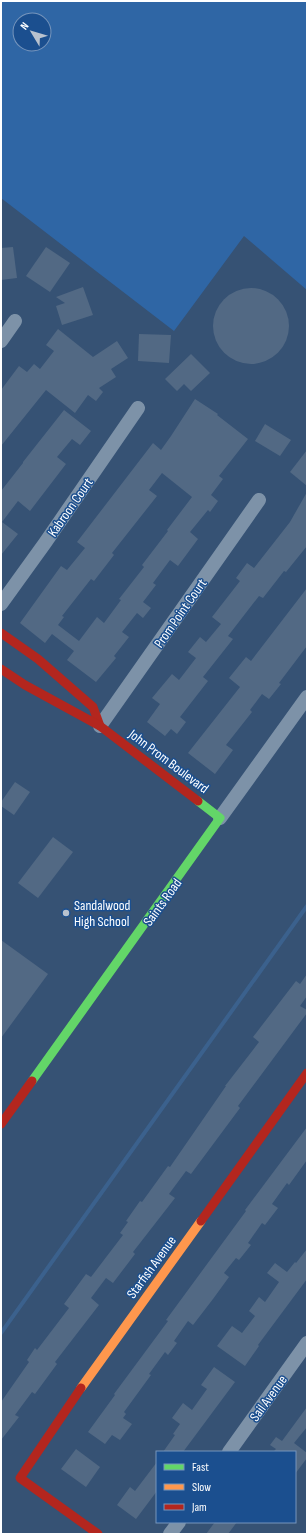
<svg xmlns="http://www.w3.org/2000/svg" width="308" height="1535" font-family="'Sofia Sans Condensed',sans-serif">
<rect width="100%" height="100%" fill="#365274"/>
<path fill="#2f66a5" fill-rule="evenodd" d="M1 1H307V290L244 236 174 331 1 198ZM20 20H44V44H20Z"/>
<g fill="none" stroke-linecap="round" stroke-linejoin="round">
<path stroke="#3b618d" stroke-width="4" d="M1 1333 307 906"/>
</g>
<g fill="#526984" fill-rule="evenodd">
<path d="M13 247 17 278 1 280V248Z"/>
<path d="M46 247 70 263 50 292 26 276Z"/>
<path d="M83 287 93 315 62 325 56 306 65 303 56 297Z"/>
<circle cx="251" cy="326" r="38"/>
<path d="M58 329 93 357 117 341 128 358 111 369 116 377 99 388 103 392 96 401 88 395 75 413 46 390 1 446V390L19 366 27 372 34 364 40 369 54 351 46 345Z"/>
<path d="M139 334 171 335 169 363 138 361Z"/>
<path d="M191 354 210 373 191 391 184 384 177 391 165 379Z"/>
<path d="M195 399 218 414 217 415 248 439 219 476 223 479 211 495 218 501 210 512 208 510 190 532 198 539 178 566 170 560 153 583 156 585 143 602 151 608 143 618 137 613 122 632 129 637 114 656 116 658 96 682 67 660 74 651 52 634 45 643 20 623 61 566 67 570 85 548 77 542 153 443 161 450 171 436ZM162 473 192 497 167 530 168 531 142 565 144 567 119 599 121 600 104 623 97 617 79 641 58 625 64 617 62 616 91 579 94 581 114 555 112 553 157 496 149 490Z"/>
<path d="M64 410 91 431 80 445 72 439 57 457 66 464 30 511 18 501 2 522 18 534 1 555V491L23 463V462Z"/>
<path d="M265 424 291 440 280 456 255 441Z"/>
<path d="M307 450V486L290 472Z"/>
<path d="M307 492V546L286 572 284 571 263 598 259 596 228 636 233 639 203 677 208 681 180 717 186 722 177 734 171 729 165 736 147 722 160 704 152 698 172 674 179 680 196 658 188 652 200 637 206 642 221 624 212 617 240 581 236 578 247 563 254 568 290 522Z"/>
<path d="M307 588V646L279 683 281 684 269 699 262 694 250 710 252 712 226 745 233 750 215 774 188 753 240 687 229 678 246 657 251 661Z"/>
<path d="M15 782 30 792 14 815 1 806V802Z"/>
<path d="M53 837 73 852 38 898 18 883Z"/>
<path d="M1 940 48 974 1 1038Z"/>
<path d="M307 974V996L300 1006 307 1010V1013L238 1106 240 1108 191 1174 186 1171 169 1194 175 1198 133 1252 135 1254 113 1283 106 1278 91 1298 99 1305 55 1362 57 1364 35 1394 32 1392 15 1415 19 1417 1 1440V1402L29 1362 27 1360 35 1348 37 1350 69 1308 64 1304 86 1274 91 1277 123 1235 120 1233 128 1222 126 1221 140 1201 142 1202 168 1166 170 1167 226 1086H225L259 1042 253 1037 296 981 300 984Z"/>
<path d="M307 1127V1160L289 1185 287 1183 272 1204 278 1208 265 1225 262 1223 248 1243 251 1245 239 1260 236 1258 224 1273 229 1277 213 1299 193 1325 188 1321 174 1341 177 1343 168 1355 165 1352 149 1374 151 1375 124 1412 126 1414 123 1418 132 1424 120 1440 112 1435 105 1444 88 1432 115 1395 114 1394 168 1321 166 1320 246 1211 245 1210Z"/>
<path d="M307 1249V1279L258 1345 259 1346 245 1366 217 1346 232 1326 242 1333 255 1316 249 1311 259 1297 265 1302 279 1282 267 1273 275 1263 287 1272 295 1262 296 1263Z"/>
<path d="M214 1367 235 1382 183 1452H163L175 1435 173 1434 180 1424 172 1418 183 1403 192 1410 207 1389 201 1385Z"/>
<path d="M307 1407V1427L294 1443 307 1453V1458L295 1474V1452H273L276 1449 270 1445 276 1437 282 1441Z"/>
<path d="M76 1449 100 1467 86 1487 61 1469Z"/>
<path d="M157 1462V1491L136 1519 117 1505 130 1487 135 1491Z"/>
<path d="M215 1522H237L228 1534H206Z"/>
</g>
<g fill="none" stroke-linecap="round" stroke-linejoin="round">
<g stroke="#7d92a8" stroke-width="14">
<path d="M1 341 15 321"/>
<path d="M1 604 45 543 138 408"/>
<path d="M100 726 259 500"/>
<path d="M220 818 307 697"/>
<path d="M229 1452 307 1343"/>
<path d="M170 1534 179 1522"/>
</g>
<path stroke="#63d668" stroke-width="9" d="M32 1081 220 818 198 801"/>
<path stroke="#ff974d" stroke-width="9" d="M81 1388 201 1221"/>
<g stroke="#b3261e" stroke-width="9">
<path d="M1 633 38 659 93 707 100 726"/>
<path d="M1 669 25 685 100 726 198 801"/>
<path d="M1 1124 32 1081"/>
<path d="M201 1221 307 1073"/>
<path d="M81 1388 20 1478 98 1534"/>
</g>
</g>
<circle fill="#b9c2ce" stroke="#1b4f8f" stroke-width="1.5" cx="66" cy="913" r="4"/>
<g text-anchor="middle" stroke-width="3" stroke-linejoin="round" paint-order="stroke">
<g font-size="14" fill="#fff" stroke="#1b4f8f">
<text transform="translate(70 507) rotate(-55)" y="5">Kabroon Court</text>
<text transform="translate(180 613) rotate(-55)" y="5">Prom Point Court</text>
<text transform="translate(169 761) rotate(37)" y="5">John Prom Boulevard</text>
<text transform="translate(162 902) rotate(-54)" y="5">Saints Road</text>
<text transform="translate(151 1267) rotate(-54)" y="5">Starfish Avenue</text>
<text transform="translate(268 1398) rotate(-54)" y="5">Sail Avenue</text>
</g>
<g font-size="14" fill="#fff" stroke="#1b4f8f" text-anchor="start">
<text x="74" y="910">Sandalwood<tspan x="74" dy="16">High School</tspan></text>
</g>
</g>
<rect width="308" height="1535" fill="none" stroke="#ffffff" stroke-width="4"/>
<rect x="156" y="1451" width="140" height="72" fill="#1b4f8f" stroke="#7695bc"/>
<rect x="164" y="1464" width="20" height="6" fill="#63d668" stroke="#7695bc"/>
<text x="192" y="1471" font-size="12" fill="#ffffff">Fast</text>
<rect x="164" y="1484" width="20" height="6" fill="#ff974d" stroke="#7695bc"/>
<text x="192" y="1491" font-size="12" fill="#ffffff">Slow</text>
<rect x="164" y="1504" width="20" height="6" fill="#b3261e" stroke="#7695bc"/>
<text x="192" y="1511" font-size="12" fill="#ffffff">Jam</text>
<g transform="translate(32 32) rotate(308)"><circle r="19" fill="#1b4f8f" stroke="#7695bc"/>
<path d="M0-3L7 15L0 10L-7 15Z" fill="#b9c2ce"/>
<text y="-6" font-size="11" font-weight="bold" text-anchor="middle" fill="#ffffff">N</text>
</g>
</svg>
